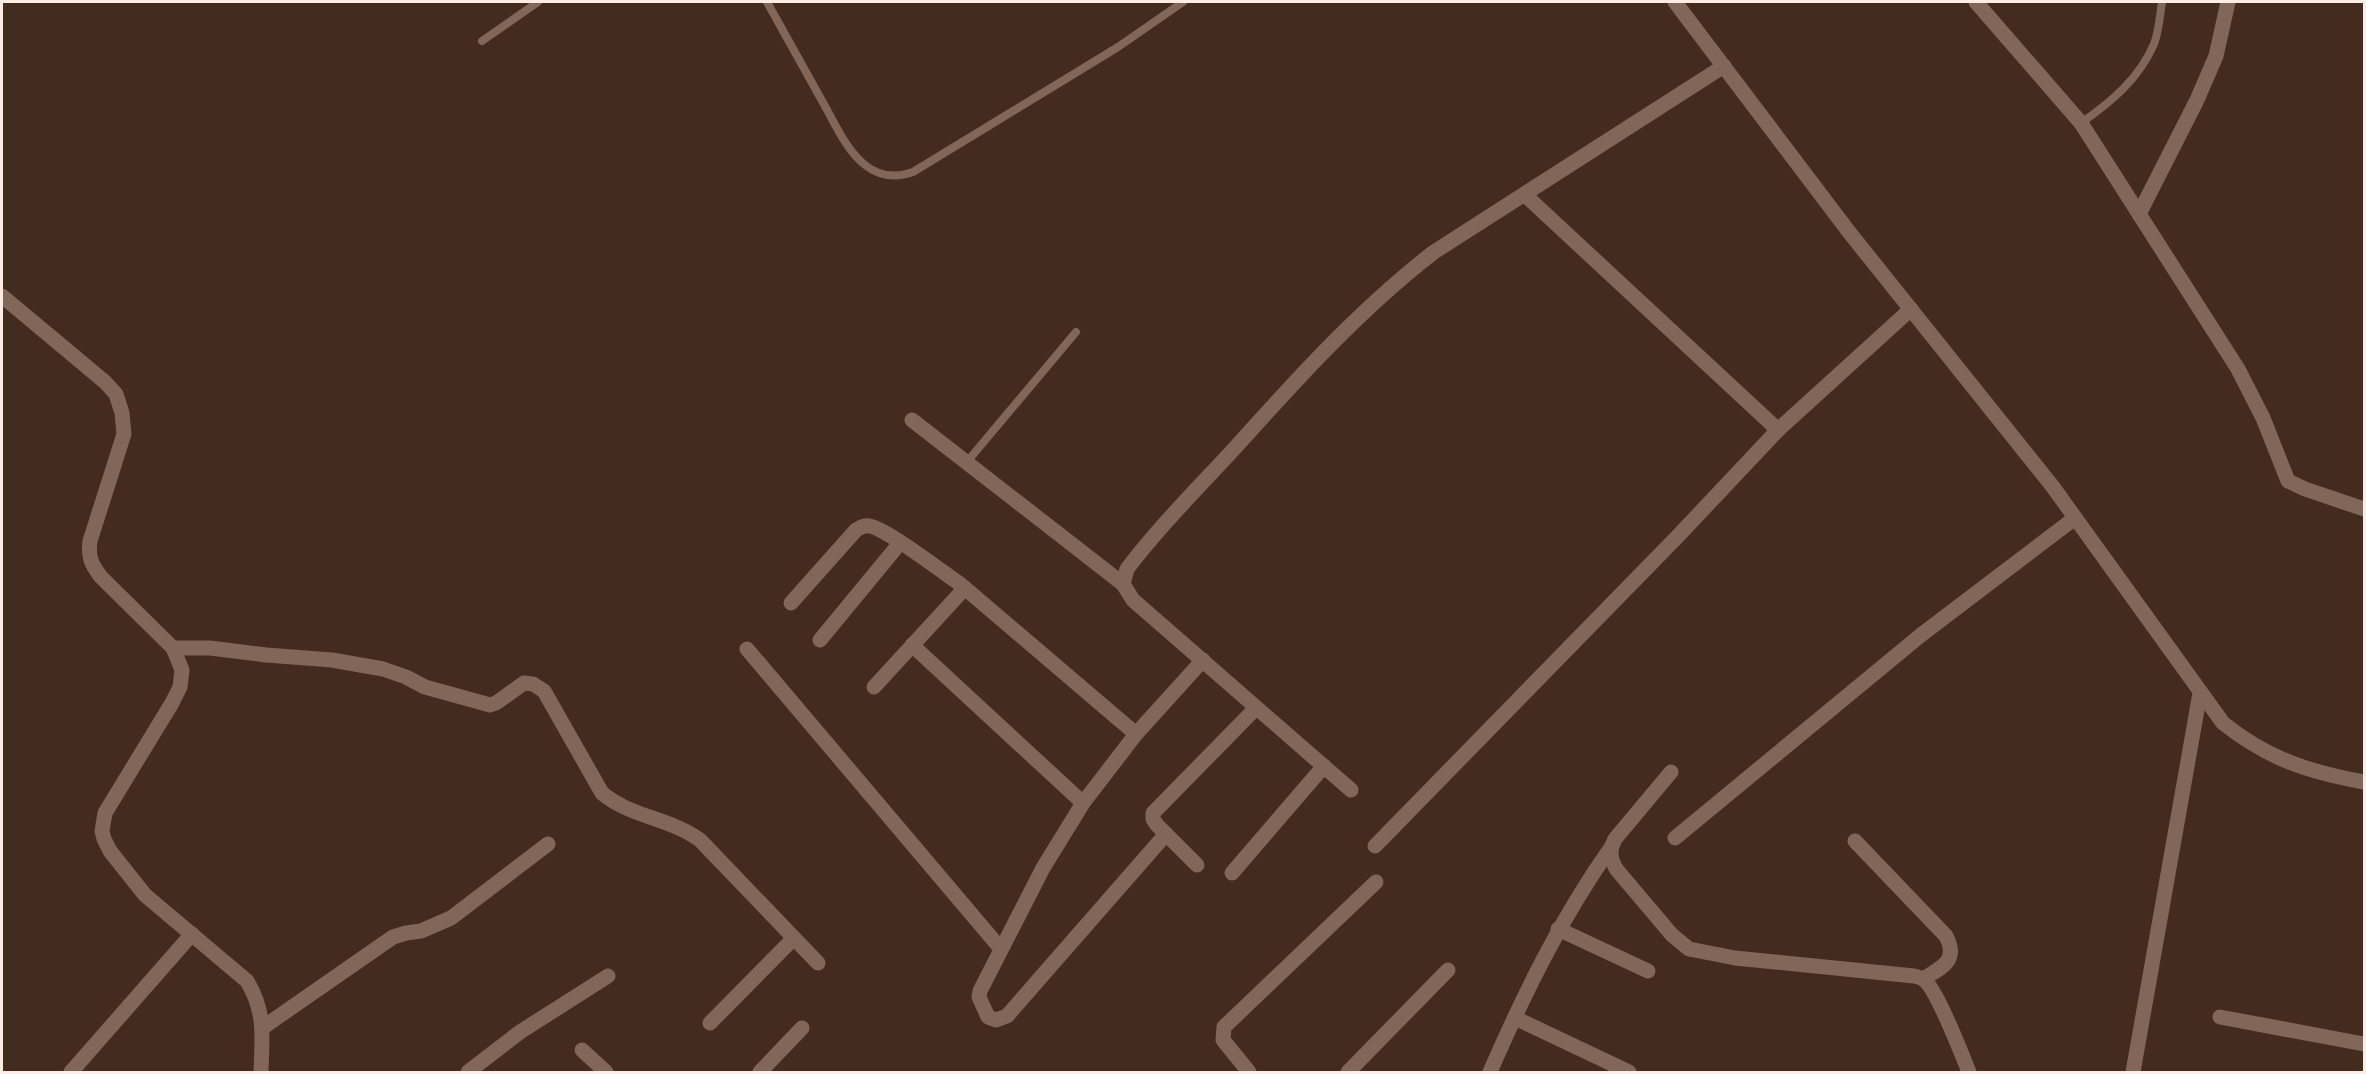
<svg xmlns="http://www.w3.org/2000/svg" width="2366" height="1074" font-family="'Sofia Sans Condensed',sans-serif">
<rect width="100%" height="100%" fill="#432b1f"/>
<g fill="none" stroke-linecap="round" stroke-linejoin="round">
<g stroke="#826658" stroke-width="8">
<path d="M767 2C785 34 803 67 821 99 834 121 845 149 865 165 880 177 896 178 913 172L1118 47 1183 2"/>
<path d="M482 41 538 2"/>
<path d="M2081 123C2111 102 2139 79 2154 44 2159 31 2160 15 2162 2"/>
<path d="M966 463 1076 332"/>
</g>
<g stroke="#826658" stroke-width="15">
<path d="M1675 2 1849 232 2053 487 2223 723C2268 759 2309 772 2364 782"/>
<path d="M1976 2 2081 123 2238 369 2263 418 2288 481 2305 489 2364 509"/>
<path d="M1525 195 1778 430"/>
<path d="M2139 214 2197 100 2216 56 2228 2"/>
<path d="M2 296 105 382 116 394 122 413 124 434 90 541C88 557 91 564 101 577L173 648 182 670 180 687 172 703 105 813 102 831 104 839 110 851 145 895 247 981C266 1013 262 1037 261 1072"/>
<path d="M912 420 1123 584"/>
<path d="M791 603 856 530C860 528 863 525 869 526 884 527 944 573 960 584L1136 734"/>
<path d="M820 640 900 543"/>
<path d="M912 645 1083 803"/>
<path d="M173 648H210L266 655 332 660 383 669 406 677 425 687 490 705 496 703 524 683 533 684 544 691 602 793C630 817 670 818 700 840L818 963"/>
<path d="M747 649 1001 949"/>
<path d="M874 687 965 588"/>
<path d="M1671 772 1615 839C1609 850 1610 859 1617 870L1672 935 1689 949 1735 958 1914 976C1917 977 1920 977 1923 979 1936 987 1962 1055 1969 1072"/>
<path d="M1351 790 1133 600 1123 584 1127 569C1159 527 1197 489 1233 450 1296 380 1359 310 1434 252L1724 66"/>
<path d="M1166 834 1007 1016 996 1020 988 1017 979 997 980 991 1043 868 1083 803 1136 734 1203 660"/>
<path d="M1675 838 1921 635 2075 518"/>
<path d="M1855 841 1946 936C1959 961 1942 967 1923 979"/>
<path d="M1375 846 1678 536 1778 430 1911 309"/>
<path d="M1197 865 1157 825 1153 819V813L1256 708"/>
<path d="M1232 873 1324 766"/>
<path d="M1558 929 1648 971"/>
<path d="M2220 1017 2364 1044"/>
<path d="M1515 1018 1629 1072"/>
<path d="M710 1023 793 939"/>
<path d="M262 1028 393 937 406 933 421 931 451 918 548 844"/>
<path d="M582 1050 606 1072"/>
<path d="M71 1072 192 934"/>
<path d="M468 1072 520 1032 608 976"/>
<path d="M760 1072 802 1028"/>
<path d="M1249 1072 1223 1040 1224 1027 1376 882"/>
<path d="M1348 1072 1448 970"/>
<path d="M1490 1072C1524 994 1562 916 1612 846"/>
<path d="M2133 1072 2200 693"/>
</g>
</g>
<rect width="2366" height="1074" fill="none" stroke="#fcece4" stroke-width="6"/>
</svg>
